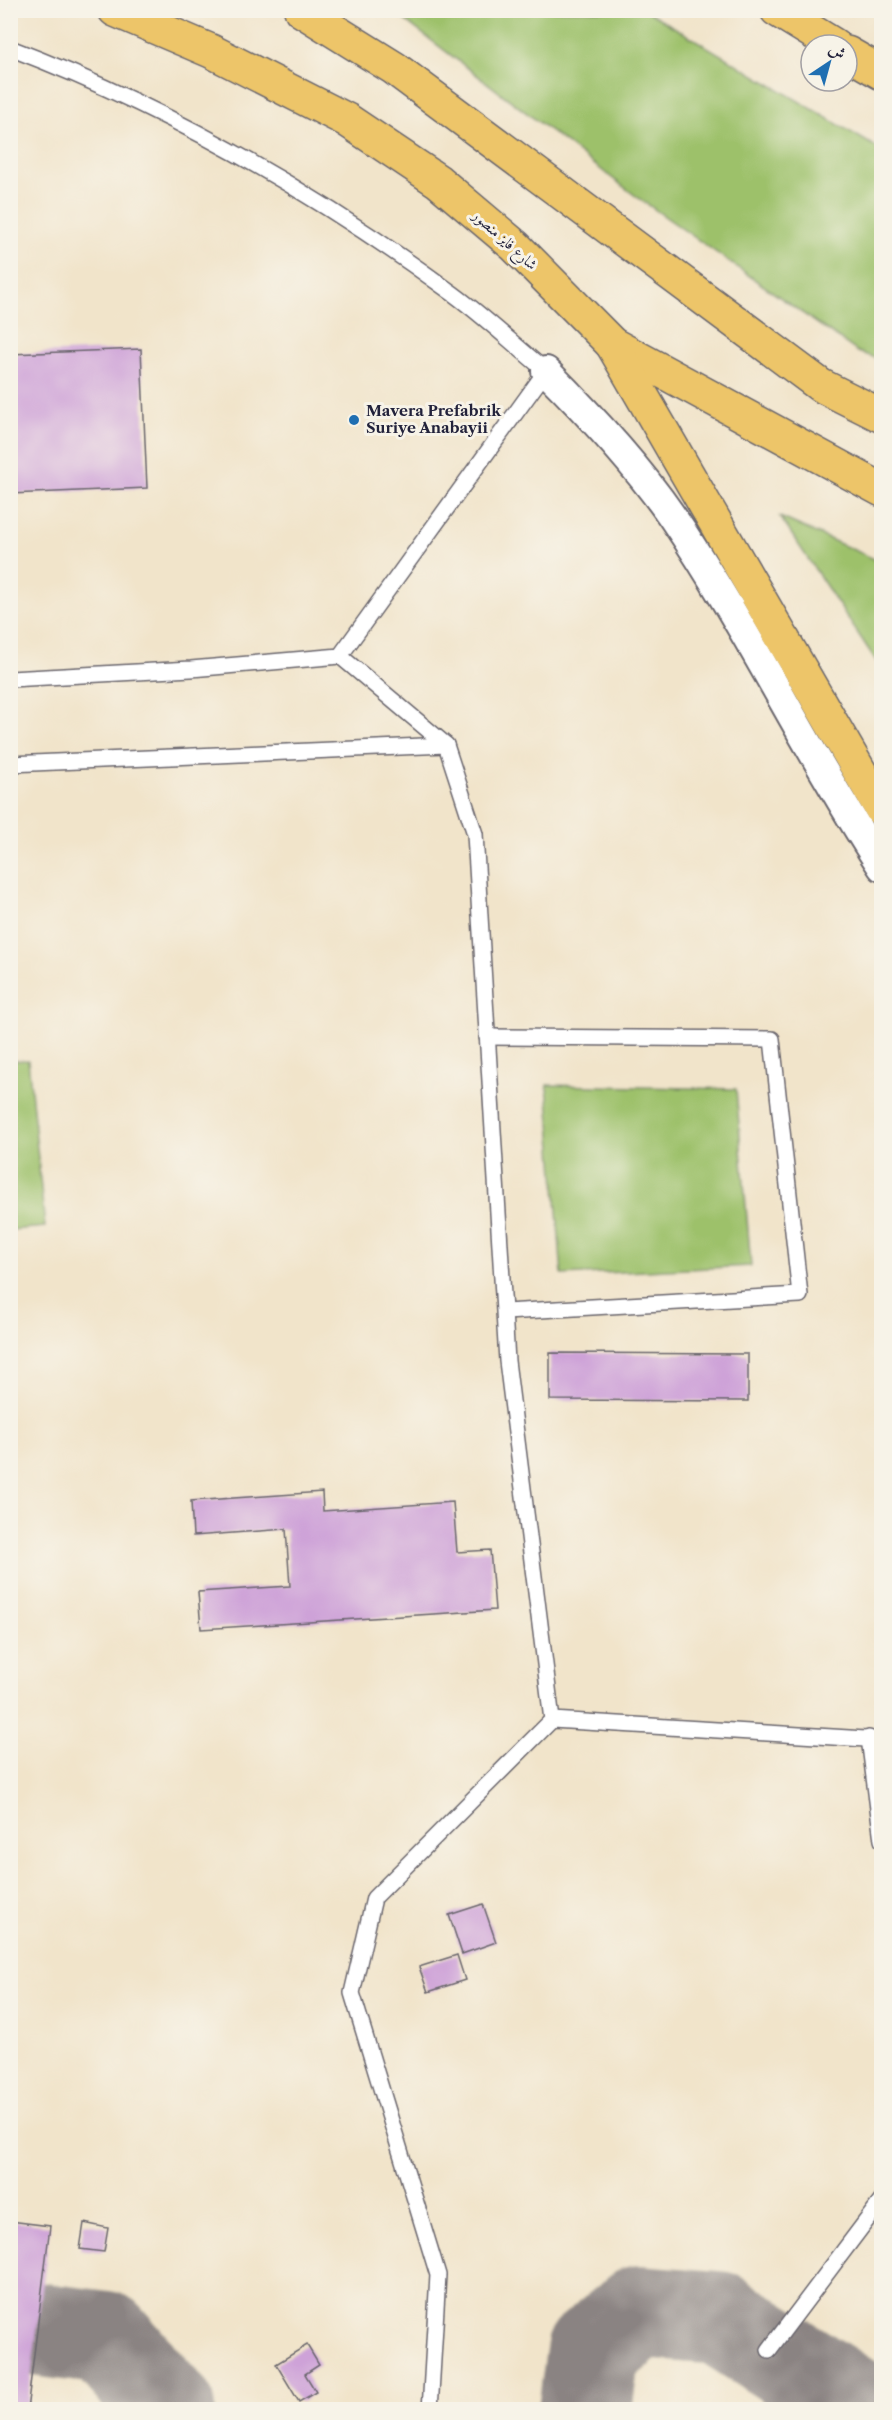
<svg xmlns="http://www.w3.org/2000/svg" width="892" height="2420" font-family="'Libre Caslon Text',Amiri,serif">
<rect width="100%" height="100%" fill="#f7f3e8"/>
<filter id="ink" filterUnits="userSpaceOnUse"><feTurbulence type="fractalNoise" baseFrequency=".0167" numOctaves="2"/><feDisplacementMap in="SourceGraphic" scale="12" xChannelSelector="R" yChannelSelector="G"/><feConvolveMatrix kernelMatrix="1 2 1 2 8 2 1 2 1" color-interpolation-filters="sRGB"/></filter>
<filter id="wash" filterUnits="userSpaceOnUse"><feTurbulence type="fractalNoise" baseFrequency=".008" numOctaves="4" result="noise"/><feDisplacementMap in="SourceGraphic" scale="24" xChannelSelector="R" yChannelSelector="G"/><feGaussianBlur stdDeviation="1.35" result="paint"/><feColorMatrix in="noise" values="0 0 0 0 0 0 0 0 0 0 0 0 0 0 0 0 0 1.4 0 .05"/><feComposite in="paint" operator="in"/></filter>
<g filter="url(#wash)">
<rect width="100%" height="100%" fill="#f1e4ca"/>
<g fill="#9dc16b" stroke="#607253" stroke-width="1.5">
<path d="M407 10 647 11 881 150V360L858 352 637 197 402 18Z"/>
<path d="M780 517 881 562V668Z"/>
<path d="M28 1060 45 1227 11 1230V1061Z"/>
<path d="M547 1085 736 1089 751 1266 562 1275Z"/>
</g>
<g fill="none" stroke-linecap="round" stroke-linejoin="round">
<g stroke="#8a8382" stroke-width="94">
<path d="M10 2326 106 2338 169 2410"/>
<path d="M585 2410 593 2351 640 2312 719 2318 864 2410"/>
</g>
</g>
<g id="blocks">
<g fill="#cea2d8">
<path d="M141 349 147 488 10 494V354Z"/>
<path d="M550 1353 748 1354V1401L550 1400Z"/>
<path d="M322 1492 323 1511 453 1502 457 1552 490 1550 495 1610 201 1629 198 1592 290 1586 286 1529 193 1536 191 1501Z"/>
<path d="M483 1904 496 1942 462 1954 449 1915Z"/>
<path d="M457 1955 465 1980 428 1992 419 1967Z"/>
<path d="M10 2221 50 2226 27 2410H10Z"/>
<path d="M84 2223 108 2228 104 2252 80 2249Z"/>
<path d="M307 2345 319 2365 305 2374 316 2392 299 2402 276 2364Z"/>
</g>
</g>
</g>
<g filter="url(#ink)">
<use href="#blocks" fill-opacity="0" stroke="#6a666d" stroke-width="1.5"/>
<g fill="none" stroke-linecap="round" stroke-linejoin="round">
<defs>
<g id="lane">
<path d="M10 48C165 107 314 192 448 290 482 314 513 344 546 371L340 656 191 669 10 679"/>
<path d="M340 656 446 745 475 834 507 1361 552 1720 374 1898 352 1993 438 2275 430 2410"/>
<path d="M10 764 446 745"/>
<path d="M487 1037 772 1039 800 1295 505 1312"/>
<path d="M552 1720 882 1740"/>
<path d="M869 1738 882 1840"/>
<path d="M769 2350 882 2200"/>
</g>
<path id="street" d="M546 371C591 416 635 463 671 515 748 628 807 752 882 867"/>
<g id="highway">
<path d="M115 10 211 51 347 120 438 181 515 246 612 344 882 490"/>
<path d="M301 10 394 68 820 385 882 416"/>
<path d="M777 10 834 45"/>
<path d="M847 53 882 73"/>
<path d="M612 344 882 810"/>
</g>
</defs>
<use href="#lane" stroke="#6a666d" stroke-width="18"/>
<use href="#street" stroke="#6a666d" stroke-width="32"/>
<use href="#highway" stroke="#6a666d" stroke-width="36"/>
<use href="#lane" stroke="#fff" stroke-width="15"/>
<use href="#street" stroke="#fff" stroke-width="28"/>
<use href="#highway" stroke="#edc569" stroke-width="33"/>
</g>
</g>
<circle fill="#1f6fb2" stroke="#f7f3e8" stroke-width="2" cx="354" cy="420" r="6"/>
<g text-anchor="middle" stroke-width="6" stroke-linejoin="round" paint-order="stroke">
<g font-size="15" fill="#22223b" stroke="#f7f3e8">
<text transform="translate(505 240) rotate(42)" y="5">شارع فايز منصور</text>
</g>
<g font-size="15" font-weight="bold" fill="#22223b" stroke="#f7f3e8" text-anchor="start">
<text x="366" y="416">Mavera Prefabrik<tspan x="366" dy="17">Suriye Anabayii</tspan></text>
</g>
</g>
<rect width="892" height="2420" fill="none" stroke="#f7f3e8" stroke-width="36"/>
<g transform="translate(829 63) rotate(36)"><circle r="28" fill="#f7f3e8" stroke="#a29fa3" stroke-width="1.5"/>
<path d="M0-4.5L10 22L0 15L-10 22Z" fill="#1f6fb2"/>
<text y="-9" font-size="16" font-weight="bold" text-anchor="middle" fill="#22223b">ش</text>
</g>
</svg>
